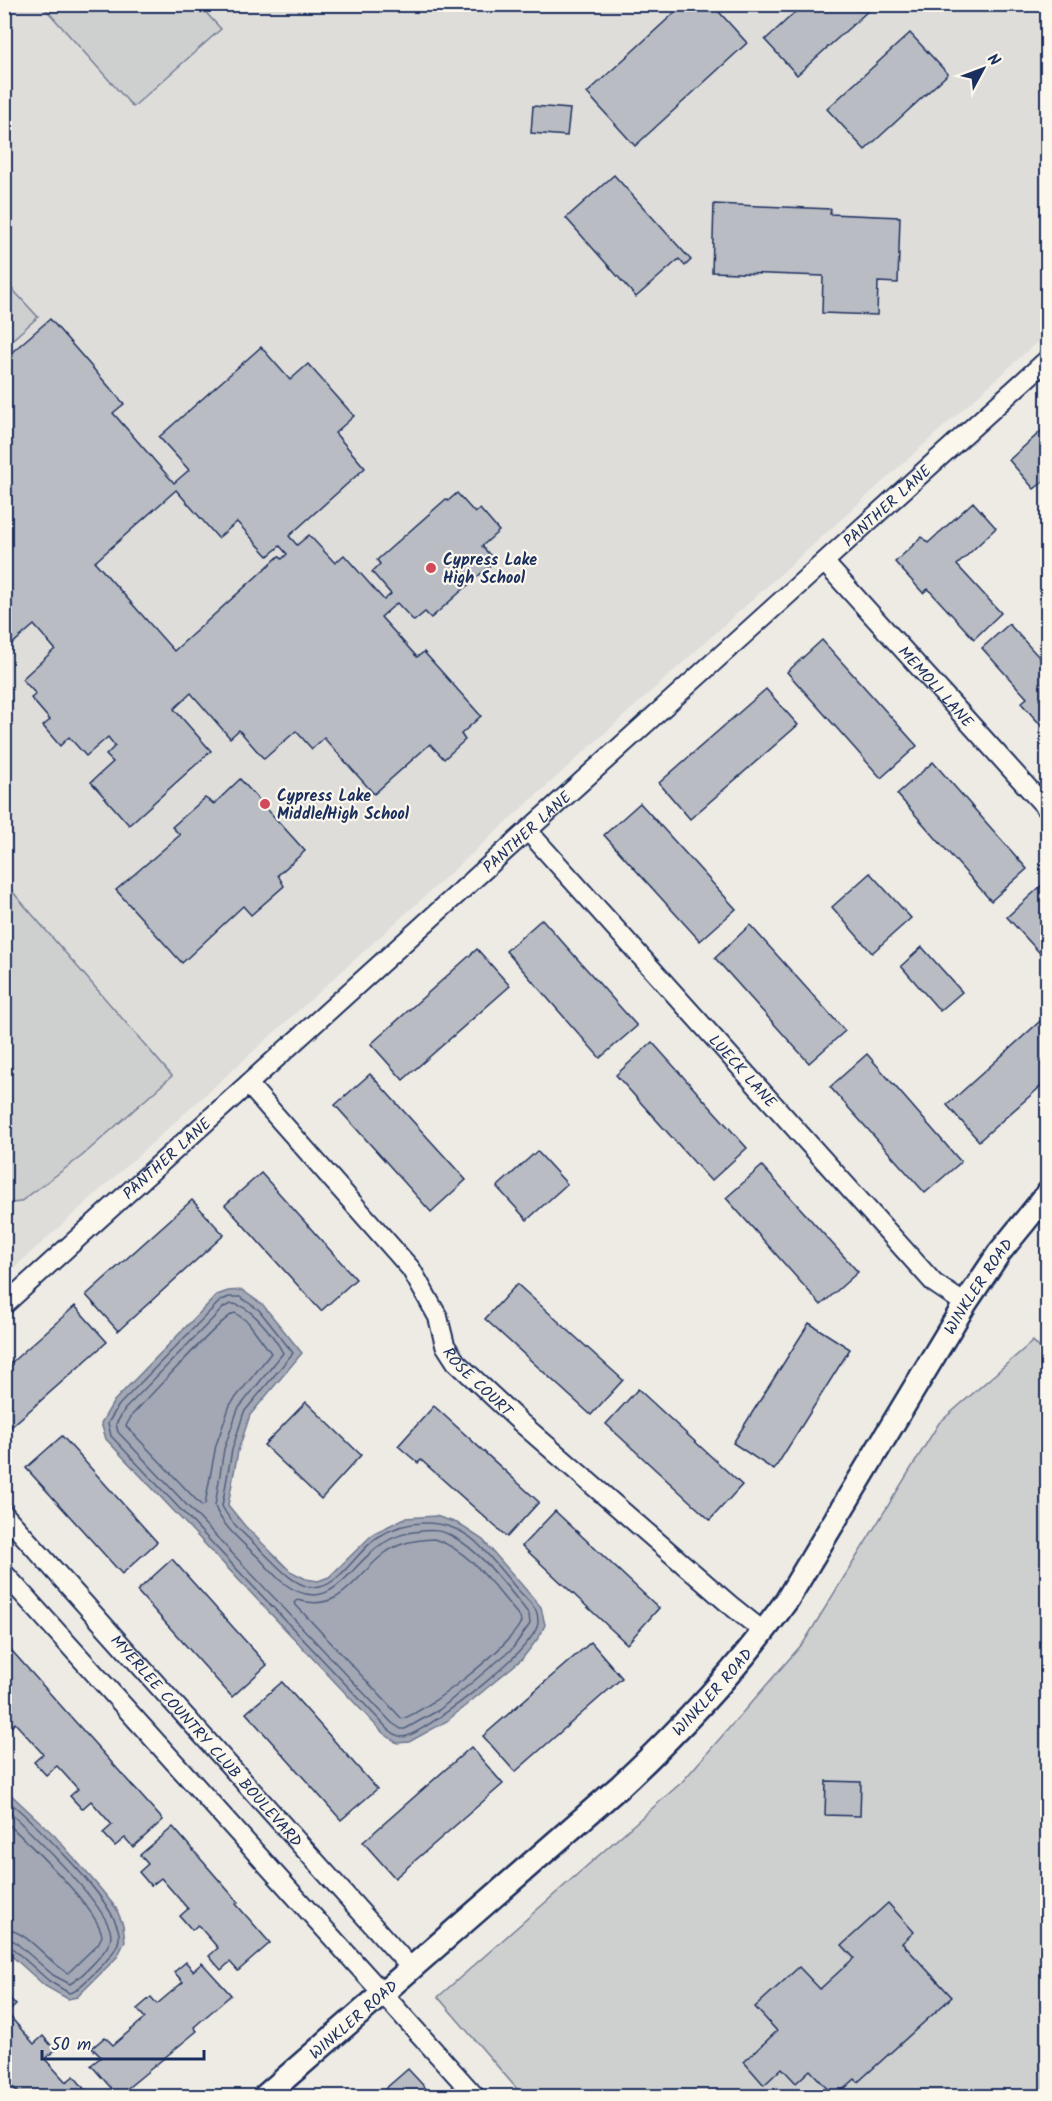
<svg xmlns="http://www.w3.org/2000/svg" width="1052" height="2101" font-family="Kalam,sans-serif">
<rect width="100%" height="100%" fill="#eeebe4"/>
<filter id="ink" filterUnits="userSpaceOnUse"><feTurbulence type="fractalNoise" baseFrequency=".0167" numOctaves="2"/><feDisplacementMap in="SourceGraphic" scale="12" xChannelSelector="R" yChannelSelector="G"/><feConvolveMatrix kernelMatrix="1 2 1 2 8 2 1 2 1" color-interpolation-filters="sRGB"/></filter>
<g filter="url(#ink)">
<path fill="#deddda" d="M5 5H1047V333L5 1276Z"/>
<g fill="#cecfcf" stroke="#747f96" stroke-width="1.5">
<path d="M42 5H199L221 29 133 107Z"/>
<path d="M4 280 38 317 5 346H4Z"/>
<path d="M5 883 172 1076 82 1156 20 1202 5 1204Z"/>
<path d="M1033 1341 1048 1357 1047 2096H523L438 1997 682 1782 804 1642 939 1423Z"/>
</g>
<g fill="#a3a8b4" stroke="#6d7892" stroke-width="1.5">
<path d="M242 1290 263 1305 302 1353 250 1415 238 1451 228 1505 245 1526 290 1571 306 1579 318 1581 329 1577 374 1533 405 1518 436 1516 457 1523 483 1540 541 1607 545 1625 539 1637 522 1659 447 1721 409 1742 397 1743 383 1733 106 1439 101 1423 114 1401 217 1295 228 1291Z"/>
<path d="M5 1789 54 1835 99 1887 116 1908 123 1925 125 1941 117 1957 77 1997 68 1999 45 1986 5 1950Z"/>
</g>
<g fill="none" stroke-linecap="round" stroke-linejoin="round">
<g stroke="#515f80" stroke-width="1.5">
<path d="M229 1297H240L259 1310 293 1353 244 1412 232 1450 222 1506C231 1525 252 1541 267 1556 280 1569 299 1591 320 1587 341 1583 359 1549 378 1537 411 1516 454 1518 481 1547 494 1561 505 1575 517 1589 523 1595 530 1602 535 1609 537 1612 538 1619 538 1622 539 1647 431 1728 407 1736 399 1739 393 1733 387 1728L111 1436 108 1423 119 1405 220 1301Z"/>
<path d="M231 1304C250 1303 275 1338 283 1353L238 1409 224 1449 215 1506C220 1524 245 1545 259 1558 266 1566 273 1574 281 1581 331 1621 348 1565 382 1544 394 1536 408 1532 421 1531 432 1530 442 1530 452 1536 481 1551 508 1588 529 1614L530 1624 512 1649 439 1710 405 1729H401L392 1723 118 1432 116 1424 125 1409 224 1307Z"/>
<path d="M235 1313 248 1322 271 1353 230 1405 216 1445 205 1504 202 1506 126 1426 132 1415C147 1400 223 1315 235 1313Z"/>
<path d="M434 1539C472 1551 495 1589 520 1617L521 1622C508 1648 430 1709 402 1719L294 1603 297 1600C343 1613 354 1576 385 1553 399 1542 417 1540 434 1539Z"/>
<path d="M4 1797C30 1819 123 1906 119 1939 117 1955 87 1980 75 1991L69 1993 49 1981 11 1947 4 1946"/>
<path d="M4 1807C26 1828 113 1909 111 1937 110 1950 80 1978 70 1984L53 1975 14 1941 4 1938"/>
<path d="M4 1820C26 1841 99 1909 102 1936L98 1944 68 1973C47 1962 28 1930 4 1929"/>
</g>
</g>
<g fill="#b9bcc3" stroke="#1b2f5e" stroke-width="1.5" fill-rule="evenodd">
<path d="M684 4H712L747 43 635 146 587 93Z"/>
<path d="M804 4H863L869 10 797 75 765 40Z"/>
<path d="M910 33 948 74 865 150 827 109Z"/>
<path d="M533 106 570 109 567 136 531 133Z"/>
<path d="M614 175 691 260 685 266 679 259 636 297 566 218Z"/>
<path d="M714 204 831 209 830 214 900 217 898 283 878 282 877 315 822 313 823 276 712 272Z"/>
<path d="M50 319 124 404 113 413 174 483 189 470 159 437 261 347 290 380 308 364 354 416 335 433 365 468 289 536 297 545 309 535 335 563 344 555 384 600 391 594 372 572 380 564 377 560 446 499 448 501 457 493 475 513 480 509 499 531 482 546 495 561 431 618 425 612 414 621 397 603 381 617 417 657 424 652 481 716 461 734 465 740 444 759 430 744 374 794 324 738 312 749 296 731 264 759 239 730 230 738 191 693 174 709 211 751 129 825 91 782 113 762 106 755 115 746 108 737 86 756 69 737 60 746 43 726 50 720 31 698 36 694 22 679 55 649 34 625 4 651V359ZM176 490 218 538 237 522 268 556 280 546 287 554 282 559 279 556 174 651 95 562Z"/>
<path d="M1048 425V478L1034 489 1009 460Z"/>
<path d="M973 502 996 528 957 565 1001 613 974 639 928 589 923 593 895 562 922 537 928 543Z"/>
<path d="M1009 624 1048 667V733L1021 703 1027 698 982 648Z"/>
<path d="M822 640 917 746 881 778 787 672Z"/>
<path d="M766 689 798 725 690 819 659 783Z"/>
<path d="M933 762 1027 869 991 901 897 794Z"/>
<path d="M240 779 305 851 278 875 284 886 251 915 243 906 182 963 116 890 180 835 172 827 205 798 214 804Z"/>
<path d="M640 803 736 909 700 941 604 835Z"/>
<path d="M870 873 911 918 872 953 832 907Z"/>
<path d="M1042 885 1048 891V962L1007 917Z"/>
<path d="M542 919 637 1026 600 1058 506 951Z"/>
<path d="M750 925 845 1031 809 1063 715 958Z"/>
<path d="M922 947 962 992 940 1011 901 966Z"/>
<path d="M477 949 510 986 403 1080 371 1044Z"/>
<path d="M1048 1014V1080L979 1141 947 1105Z"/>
<path d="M652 1042 747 1148 711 1181 616 1075Z"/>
<path d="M867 1054 961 1162 925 1193 830 1087Z"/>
<path d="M370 1074 466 1180 431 1212 335 1105Z"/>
<path d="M537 1151 567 1184 527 1220 497 1187Z"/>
<path d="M762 1166 858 1272 821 1305 726 1198Z"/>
<path d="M261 1173 356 1279 321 1311 225 1205Z"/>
<path d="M192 1200 224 1235 118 1331 86 1295Z"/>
<path d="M517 1284 623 1380 591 1415 485 1319Z"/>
<path d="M75 1306 107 1342 4 1433V1369Z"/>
<path d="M809 1323 850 1349 774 1470 733 1443Z"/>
<path d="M638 1389 742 1485 710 1520 606 1424Z"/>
<path d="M306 1402 361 1455 321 1499 264 1445Z"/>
<path d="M434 1406 539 1502 507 1537 421 1460 418 1463 398 1446Z"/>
<path d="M62 1436 157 1542 122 1574 26 1468Z"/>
<path d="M555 1511 659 1608 627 1644 522 1546Z"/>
<path d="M172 1559 267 1665 232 1697 137 1591Z"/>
<path d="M4 1642 163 1820 133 1847 125 1838 115 1846 103 1833 112 1825 91 1801 82 1809 70 1796 78 1789 57 1766 46 1775 34 1762 43 1754 15 1723 7 1731 4 1728Z"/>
<path d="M591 1642 622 1678 515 1772 483 1736Z"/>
<path d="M282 1682 377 1789 341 1820 246 1713Z"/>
<path d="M471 1747 503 1784 395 1878 363 1842Z"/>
<path d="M826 1781 861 1782 860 1816 825 1815Z"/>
<path d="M173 1827 238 1902 236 1904 270 1943 238 1971 230 1962 221 1970 209 1956 218 1948 198 1925 192 1930 180 1916 188 1909 161 1878 151 1886 139 1872 148 1864 140 1855Z"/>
<path d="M888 1903 914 1932 902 1943 952 1997 858 2082 855 2079 836 2096H834L810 2070 796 2083 782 2068 764 2085 744 2062 777 2031 755 2007 799 1967 820 1989 854 1958 842 1945Z"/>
<path d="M186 1962 193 1971 202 1963 231 1995 194 2027 197 2031 118 2096 91 2065 101 2057 92 2048 105 2037 113 2045 145 2018 137 2009 151 1997 157 2004 183 1982 174 1972Z"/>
<path d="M4 1992 16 2005 7 2013 34 2044 43 2036 55 2050 45 2059 66 2082 74 2076 85 2090 78 2096H21L4 2077Z"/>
<path d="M408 2069 433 2096H377Z"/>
</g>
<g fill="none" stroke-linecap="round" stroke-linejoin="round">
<defs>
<g id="minor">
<path id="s1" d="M825 563 1048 810"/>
<path id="s2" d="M528 831 934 1283 965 1304"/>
<path id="s3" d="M248 1084 411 1269 438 1317 445 1345 456 1362 520 1422 729 1604 764 1632"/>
<path id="s4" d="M4 1305 1048 359"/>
<path id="s5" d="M4 1514 411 1968"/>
<path d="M4 1573 475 2096"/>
</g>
<g id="tertiary">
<path id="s6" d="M265 2096 619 1787C681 1729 738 1669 787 1600L965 1304 999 1253 1048 1193"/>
</g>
</defs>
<use href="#minor" stroke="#1b2f5e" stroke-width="22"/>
<use href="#tertiary" stroke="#1b2f5e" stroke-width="27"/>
<use href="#minor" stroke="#fbf7ec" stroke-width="18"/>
<use href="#tertiary" stroke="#fbf7ec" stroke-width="22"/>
</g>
</g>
<g fill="#d1495b" stroke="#fbf7ec" stroke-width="2">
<circle cx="431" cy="568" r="6"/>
<circle cx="265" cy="804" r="6"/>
</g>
<g text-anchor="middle" stroke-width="4.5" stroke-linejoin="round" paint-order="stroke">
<g font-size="16" fill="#1b2f5e" stroke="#fbf7ec">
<text dy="6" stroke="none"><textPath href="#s4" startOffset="1191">PANTHER LANE</textPath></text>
<text dy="6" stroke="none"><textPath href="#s1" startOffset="166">MEMOLI LANE</textPath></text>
<text dy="6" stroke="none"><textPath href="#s4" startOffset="705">PANTHER LANE</textPath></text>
<text dy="6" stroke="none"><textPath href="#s2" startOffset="322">LUECK LANE</textPath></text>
<text dy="6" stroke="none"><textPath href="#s4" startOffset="219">PANTHER LANE</textPath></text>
<text dy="6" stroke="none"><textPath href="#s6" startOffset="1089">WINKLER ROAD</textPath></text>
<text dy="6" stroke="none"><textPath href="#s3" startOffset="380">ROSE COURT</textPath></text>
<text dy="6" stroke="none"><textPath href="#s6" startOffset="603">WINKLER ROAD</textPath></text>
<text dy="6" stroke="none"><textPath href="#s5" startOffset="304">MYERLEE COUNTRY CLUB BOULEVARD</textPath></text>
<text dy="6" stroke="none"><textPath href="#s6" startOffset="117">WINKLER ROAD</textPath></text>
</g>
<g font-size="16" font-weight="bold" fill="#1b2f5e" stroke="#fbf7ec" text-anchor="start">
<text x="443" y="565">Cypress Lake<tspan x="443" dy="18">High School</tspan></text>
<text x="277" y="801">Cypress Lake<tspan x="277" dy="18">Middle/High School</tspan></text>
</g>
</g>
<rect width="1052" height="2101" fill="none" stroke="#fbf7ec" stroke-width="24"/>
<rect x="12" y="12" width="1028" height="2077" fill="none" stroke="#1b2f5e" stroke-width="2" filter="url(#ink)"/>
<g transform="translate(983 69) rotate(49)" stroke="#fbf7ec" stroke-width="4.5" paint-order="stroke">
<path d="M0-4.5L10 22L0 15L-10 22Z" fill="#1b2f5e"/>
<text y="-9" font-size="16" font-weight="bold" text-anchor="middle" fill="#1b2f5e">N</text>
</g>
<path d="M42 2050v9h162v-9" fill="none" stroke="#1b2f5e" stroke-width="3"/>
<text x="51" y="2050" font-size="18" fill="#1b2f5e" stroke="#fbf7ec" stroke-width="4.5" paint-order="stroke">50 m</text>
</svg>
